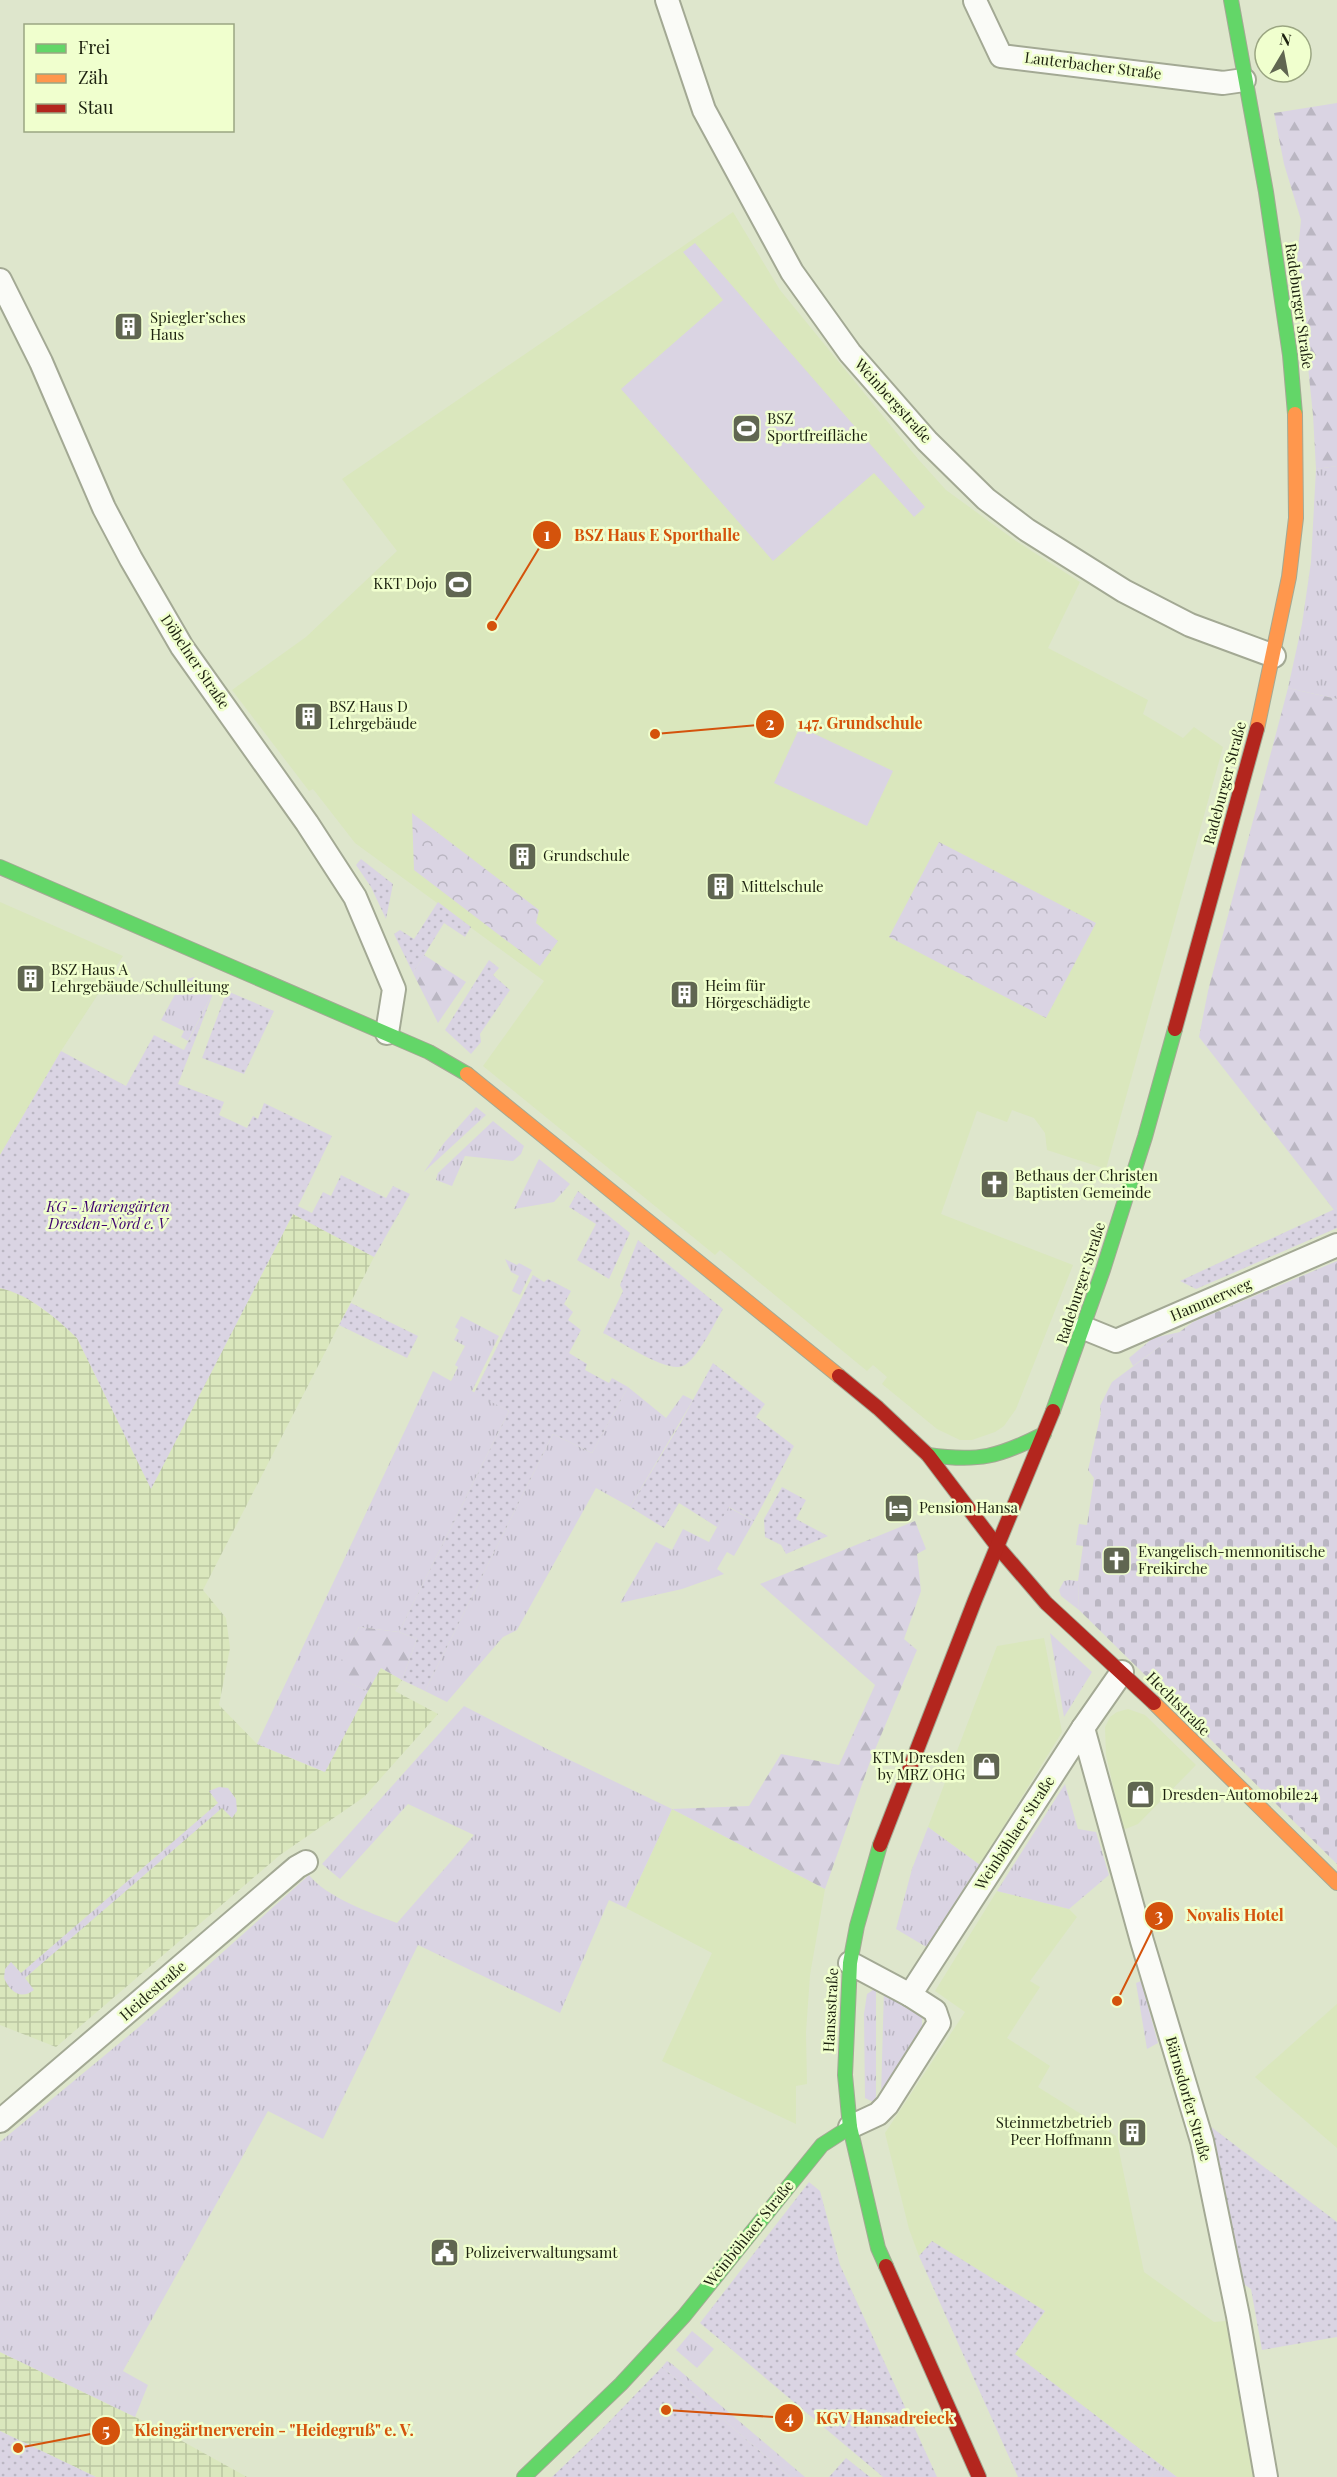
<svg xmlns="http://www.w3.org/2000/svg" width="1337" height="2477" font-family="'Playfair Display',serif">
<defs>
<pattern id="industrial-grid" width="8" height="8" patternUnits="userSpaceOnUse" patternTransform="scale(1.5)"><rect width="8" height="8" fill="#dae7bd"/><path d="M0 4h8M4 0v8" fill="none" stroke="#bac6a1"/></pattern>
<pattern id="grass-tufts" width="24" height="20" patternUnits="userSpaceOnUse" patternTransform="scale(1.5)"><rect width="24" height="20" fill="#dad4e3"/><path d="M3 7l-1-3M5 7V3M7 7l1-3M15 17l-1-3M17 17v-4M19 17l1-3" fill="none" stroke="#bab6c2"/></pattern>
<pattern id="forest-firs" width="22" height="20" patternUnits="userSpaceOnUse" patternTransform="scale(1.5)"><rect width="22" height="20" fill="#dad4e3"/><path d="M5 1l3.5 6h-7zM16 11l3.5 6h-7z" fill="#bab6c2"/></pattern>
<pattern id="cemetery-stones" width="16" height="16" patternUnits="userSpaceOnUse" patternTransform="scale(1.5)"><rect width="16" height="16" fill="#dad4e3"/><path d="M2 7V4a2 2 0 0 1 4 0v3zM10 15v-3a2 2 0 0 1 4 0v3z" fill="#bab6c2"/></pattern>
<pattern id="park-crowns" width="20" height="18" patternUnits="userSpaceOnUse" patternTransform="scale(1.5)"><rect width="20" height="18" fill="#dad4e3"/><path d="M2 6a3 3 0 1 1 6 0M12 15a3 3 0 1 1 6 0" fill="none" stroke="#bab6c2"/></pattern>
<pattern id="garden-dots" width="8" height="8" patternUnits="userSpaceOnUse" patternTransform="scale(1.5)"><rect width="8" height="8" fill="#dad4e3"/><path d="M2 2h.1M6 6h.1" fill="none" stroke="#bab6c2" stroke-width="1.8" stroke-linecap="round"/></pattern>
</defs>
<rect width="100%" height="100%" fill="#dee6cc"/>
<g fill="#dae7bd">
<path d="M733 212 780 290 918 459 946 490 1016 541 1080 582 1048 648 1148 700 1143 714 1183 738 1194 727 1223 747 1106 1169 1047 1150 1045 1133 1034 1118 1012 1110 1007 1122 977 1111 941 1214 1073 1265 1016 1409 1004 1426 995 1432 972 1440H960L937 1429 882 1384 887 1377 873 1365 867 1371 720 1250 715 1255 483 1066 544 981 355 843 313 789 309 791 232 690 306 637 397 551 342 479Z"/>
<path d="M0 902 123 956 61 1051 0 1155Z"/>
<path d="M1044 1638 1062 1732 980 1865 928 1827 997 1646Z"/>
<path d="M1128 1709 1145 1715 1196 1765 1138 1824 1123 1830 1106 1755 1105 1727 1110 1717 1117 1712Z"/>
<path d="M672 1809 825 1889 810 1975 806 2032 807 2084 796 2086V2124L662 2061 712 1953 626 1908Z"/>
<path d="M997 1891 1069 1909 1077 1917 1030 1981 1040 1987 1007 2038 1050 2066 1038 2087 1116 2136 1144 2272 1214 2322 1226 2321 1253 2477H1177L1014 2354 932 2242 919 2256 909 2229 885 2133 965 2012 935 1991Z"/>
<path d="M1337 2004V2148L1255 2077Z"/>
</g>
<g fill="url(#industrial-grid)">
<path d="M293 1214 374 1257 203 1590 226 1618 230 1648 219 1705 257 1744 324 1772 380 1668 402 1680 395 1691 438 1714 364 1797 280 1855 56 2047 0 2025V1288L12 1291 27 1298 58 1320 77 1338 151 1488Z"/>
<path d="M0 2352 164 2431 247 2477H96L0 2431Z"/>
</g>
<g fill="url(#grass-tufts)">
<path d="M1337 466V699L1288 688 1302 624 1311 562 1316 469Z"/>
<path d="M194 977 216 986 188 1041 181 1037 184 1031 161 1020 183 980Z"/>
<path d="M476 1107 486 1115 424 1172 444 1143Z"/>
<path d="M493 1121 524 1146 521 1154 513 1161 465 1156 452 1186 436 1180 438 1173Z"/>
<path d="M539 1159 570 1184 554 1202 514 1209Z"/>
<path d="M505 1259 517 1265 519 1263 532 1270 520 1295 512 1291 519 1276 511 1272Z"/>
<path d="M461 1316 499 1336 472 1391 509 1411 399 1632 359 1627 334 1676 368 1691 325 1772 257 1744 433 1371 451 1381 458 1367 455 1365 465 1346 454 1340 459 1330 455 1327Z"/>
<path d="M1180 1332 1133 1366 1129 1358 1153 1338Z"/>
<path d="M628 1387 666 1418 683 1395 693 1400 630 1507 596 1488 517 1630 503 1637 447 1702 425 1691 553 1434 592 1453Z"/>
<path d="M728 1507 754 1521 734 1556 727 1552 717 1569 724 1574 682 1589 620 1603 656 1542 672 1550 683 1529 709 1542Z"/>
<path d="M1069 1580 1078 1581 1079 1610 1061 1596 1059 1590 1064 1581Z"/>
<path d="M1050 1633 1092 1672 1064 1717Z"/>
<path d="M464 1706 549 1750 672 1809 626 1908 609 1900 560 2013 418 1945 323 2139 268 2111 123 2371 148 2385 135 2417 0 2352V2142L139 2027 309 1875C326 1897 371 1913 397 1923L474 1835 408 1804 340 1879 322 1864Z"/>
<path d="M1065 1784 1078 1829 1096 1832 1109 1875 1069 1909 997 1891Z"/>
<path d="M219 1787 228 1788 236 1799 237 1811 232 1818 222 1808 25 1978 34 1990C21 2000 10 1992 4 1978L5 1969 11 1962 21 1973 218 1803 209 1791Z"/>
<path d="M928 1827 980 1865 928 1948 896 1929 912 1869Z"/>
<path d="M1141 1981 1158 2043 1147 2049 1136 1983Z"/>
<path d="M876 1988V2101L873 2102 865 2098 864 2014 867 1994Z"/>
<path d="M884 1989 922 2015V2033L881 2096Z"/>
<path d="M692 2331 714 2349 697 2368 676 2350Z"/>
<path d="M667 2361 672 2364 805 2477H790L662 2367Z"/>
<path d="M1161 2465 1177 2477H1151Z"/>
</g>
<g fill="url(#forest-firs)">
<path d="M1337 103V466L1316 469 1313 415 1297 261 1301 220 1284 164 1274 113Z"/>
<path d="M1288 688 1337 699V1208L1334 1210 1199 1037 1208 991Z"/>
<path d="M424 955 466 982 438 1023 413 973Z"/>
<path d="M915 1521 926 1549 917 1554 921 1591 904 1639 917 1650 871 1759 825 1889 672 1809 749 1806 781 1754 839 1765 875 1685 760 1584Z"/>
<path d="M359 1627 399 1632 417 1639 402 1680 381 1668 368 1691 333 1676Z"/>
</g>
<path fill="url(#cemetery-stones)" d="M1337 1261V1864L1079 1610 1078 1581 1083 1546 1076 1545 1079 1524 1087 1525 1094 1478 1088 1470 1101 1413 1100 1406 1112 1382 1193 1322Z"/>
<g fill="url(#park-crowns)">
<path d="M412 813 539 910 536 923 558 941 540 966 414 870Z"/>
<path d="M939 842 1096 923 1046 1018 889 937Z"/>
</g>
<g fill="url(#garden-dots)">
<path d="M361 859 393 884 386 919 371 887 356 865Z"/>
<path d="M438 902 471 927 465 937 444 923 413 973 394 934 400 930 414 939Z"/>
<path d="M489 960 499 968 493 975 510 990 480 1034 481 1042 471 1054 445 1030Z"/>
<path d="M216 986 178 1084 224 1102 219 1115 247 1128 253 1116 258 1119 264 1103 332 1136 298 1206 312 1213 323 1192 331 1196 341 1175 386 1198 393 1186 410 1194 374 1257 293 1214 151 1489 77 1338C55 1317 30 1295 0 1288V1155L61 1051 126 1086 154 1035 184 1050Z"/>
<path d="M227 991 274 1011 244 1074 202 1058Z"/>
<path d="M578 1191 630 1233 609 1279 577 1260 596 1224 569 1207Z"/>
<path d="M1337 1208V1228L1196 1289 1180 1281Z"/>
<path d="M638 1240 723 1309C715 1322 697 1360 683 1366 666 1373 620 1341 603 1333L623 1291 620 1285Z"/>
<path d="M533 1275 544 1282 548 1279 571 1291 564 1304 573 1312 568 1320 581 1330 569 1353 587 1364 585 1370 609 1383 612 1378 628 1387 592 1453 553 1434 425 1691 402 1680 417 1639 399 1632 509 1411 474 1393Z"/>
<path d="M351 1303 418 1336 407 1358 339 1325Z"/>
<path d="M713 1363 765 1404 756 1417 794 1446 754 1521 729 1507 717 1527 679 1503 664 1528 630 1507 680 1424Z"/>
<path d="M782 1487 806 1500 796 1519 828 1536 786 1554 781 1545 765 1537 764 1519Z"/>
<path d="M1206 2123 1337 2222V2337L1262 2350 1251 2289 1236 2279Z"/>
<path d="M809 2182 820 2191 840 2265 937 2477H883L700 2323Z"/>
<path d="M932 2241 1045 2311 1015 2354 1161 2465 1151 2477H1018L919 2256Z"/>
<path d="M662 2367 790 2477H552L601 2430Z"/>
<path d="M0 2431 96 2477H0Z"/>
<path d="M846 2458 870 2477H829Z"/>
</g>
<g fill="#dad4e3">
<path d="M695 243 925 507 914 517 874 473 773 561 621 389 723 300 683 252Z"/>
<path d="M800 727 893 771 867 826 774 783Z"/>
</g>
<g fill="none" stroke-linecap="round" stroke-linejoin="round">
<defs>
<g id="street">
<path d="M667 0 704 110 792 272 850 353 927 441 986 499 1027 530 1124 591 1190 625 1274 656"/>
<path d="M975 1 1001 56 1223 83 1244 80"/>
<path d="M0 280 41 362 104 508 131 559 182 647 307 823 355 897 394 989 387 1033"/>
<path d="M1084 1328 1116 1341 1337 1245"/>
<path d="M1083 1728 1142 1941 1202 2141 1238 2316 1266 2477"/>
<path d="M910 1995 1083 1728 1122 1672"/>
<path d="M0 2121 297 1867 306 1862"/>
<path d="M850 2127 878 2114 887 2105 939 2023 935 2011 910 1995 850 1963"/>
</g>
<g id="fast">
<path d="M1231 0 1266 192 1290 355 1295 414"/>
<path d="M0 867 429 1052 467 1074"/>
<path d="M1053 1411 1103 1270 1145 1137 1175 1029"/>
<path d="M928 1455C979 1462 998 1457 1044 1434"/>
<path d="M880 1845 857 1926 850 1963 845 2075 850 2127 878 2248 886 2266"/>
<path d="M524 2477 621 2384 684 2316 822 2145 850 2127"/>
</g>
<g id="slow">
<path d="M1257 729 1289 577 1296 518 1295 414"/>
<path d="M467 1074 839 1376"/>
<path d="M1154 1703 1337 1883"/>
</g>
<g id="jam">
<path d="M1175 1029 1257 729"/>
<path d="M839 1376 878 1408 928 1455 997 1546 1046 1603 1154 1703"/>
<path d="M880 1845 975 1600 1053 1411"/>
<path d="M886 2266 979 2477"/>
</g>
</defs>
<use href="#street" stroke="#a3a994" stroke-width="26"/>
<use href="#fast" stroke="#a3a994" stroke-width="16"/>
<use href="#slow" stroke="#a3a994" stroke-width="16"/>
<use href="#jam" stroke="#a3a994" stroke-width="16"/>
<use href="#street" stroke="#fafbf7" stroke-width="22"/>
<use href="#fast" stroke="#63d668" stroke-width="14"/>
<use href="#slow" stroke="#ff974d" stroke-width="14"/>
<use href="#jam" stroke="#b3261e" stroke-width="14"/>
</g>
<defs>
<symbol id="building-square" viewBox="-11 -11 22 22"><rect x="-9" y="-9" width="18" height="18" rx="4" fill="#606651" stroke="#f0ffce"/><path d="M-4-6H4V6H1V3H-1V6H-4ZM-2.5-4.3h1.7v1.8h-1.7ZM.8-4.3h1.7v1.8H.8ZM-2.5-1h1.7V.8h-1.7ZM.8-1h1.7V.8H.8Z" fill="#fff"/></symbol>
<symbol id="stadium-square" viewBox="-11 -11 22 22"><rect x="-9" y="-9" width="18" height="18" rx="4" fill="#606651" stroke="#f0ffce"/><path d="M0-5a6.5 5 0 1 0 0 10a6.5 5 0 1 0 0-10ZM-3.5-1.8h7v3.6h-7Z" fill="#fff"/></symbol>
<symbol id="church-square" viewBox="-11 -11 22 22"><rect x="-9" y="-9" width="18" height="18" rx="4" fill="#606651" stroke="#f0ffce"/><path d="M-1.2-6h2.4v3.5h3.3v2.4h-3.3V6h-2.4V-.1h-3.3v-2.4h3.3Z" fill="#fff"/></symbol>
<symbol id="hotel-square" viewBox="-11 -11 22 22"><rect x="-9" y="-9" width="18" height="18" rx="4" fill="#606651" stroke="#f0ffce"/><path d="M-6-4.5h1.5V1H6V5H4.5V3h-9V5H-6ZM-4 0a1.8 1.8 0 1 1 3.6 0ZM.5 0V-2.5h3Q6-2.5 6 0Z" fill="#fff"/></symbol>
<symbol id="shop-square" viewBox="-11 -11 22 22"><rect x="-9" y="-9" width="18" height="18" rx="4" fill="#606651" stroke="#f0ffce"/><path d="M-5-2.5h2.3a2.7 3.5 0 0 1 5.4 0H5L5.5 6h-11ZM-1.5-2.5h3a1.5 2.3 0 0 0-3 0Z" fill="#fff"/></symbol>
<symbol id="civic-square" viewBox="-11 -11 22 22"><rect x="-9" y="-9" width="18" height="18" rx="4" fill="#606651" stroke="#f0ffce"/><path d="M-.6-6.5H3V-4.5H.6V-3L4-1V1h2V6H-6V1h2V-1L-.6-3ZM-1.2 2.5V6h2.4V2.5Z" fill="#fff"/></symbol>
</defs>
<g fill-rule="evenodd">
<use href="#building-square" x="112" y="310" width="33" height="33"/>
<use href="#stadium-square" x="730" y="412" width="33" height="33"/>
<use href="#stadium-square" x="442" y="568" width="33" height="33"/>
<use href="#building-square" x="292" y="700" width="33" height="33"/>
<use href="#building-square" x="506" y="840" width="33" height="33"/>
<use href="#building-square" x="704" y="870" width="33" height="33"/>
<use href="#building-square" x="14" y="962" width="33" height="33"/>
<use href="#building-square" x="668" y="978" width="33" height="33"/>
<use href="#church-square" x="978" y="1168" width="33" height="33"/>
<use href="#hotel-square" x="882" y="1492" width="33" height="33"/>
<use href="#church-square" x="1100" y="1544" width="33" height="33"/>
<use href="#shop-square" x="970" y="1750" width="33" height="33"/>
<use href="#shop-square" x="1124" y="1778" width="33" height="33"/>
<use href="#building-square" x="1116" y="2116" width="33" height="33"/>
<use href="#civic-square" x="428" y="2236" width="33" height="33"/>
</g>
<g text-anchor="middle" stroke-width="5" stroke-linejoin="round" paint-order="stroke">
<g font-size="15" fill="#1c210f" stroke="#f0ffce">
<text transform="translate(1093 66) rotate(7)" y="5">Lauterbacher Straße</text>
<text transform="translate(1299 306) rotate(82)" y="5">Radeburger Straße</text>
<text transform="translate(893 401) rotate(48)" y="5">Weinbergstraße</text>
<text transform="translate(195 662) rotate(56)" y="5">Döbelner Straße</text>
<text transform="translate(1225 783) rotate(-75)" y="5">Radeburger Straße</text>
<text transform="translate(1081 1283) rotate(-72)" y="5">Radeburger Straße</text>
<text transform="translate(1211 1300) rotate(-23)" y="5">Hammerweg</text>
<text transform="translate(1178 1704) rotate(45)" y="5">Hechtstraße</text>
<text transform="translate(1015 1833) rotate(-57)" y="5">Weinböhlaer Straße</text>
<text transform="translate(153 1991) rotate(-41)" y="5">Heidestraße</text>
<text transform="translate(831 2010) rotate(-87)" y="5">Hansastraße</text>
<text transform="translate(1188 2099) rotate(74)" y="5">Bärnsdorfer Straße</text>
<text transform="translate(749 2234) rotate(-51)" y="5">Weinböhlaer Straße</text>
</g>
<g font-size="15" fill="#1c210f" stroke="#f0ffce" text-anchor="start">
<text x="150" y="323">Spiegler’sches<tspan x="150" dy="17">Haus</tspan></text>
<text x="767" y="424">BSZ<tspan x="767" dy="17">Sportfreifläche</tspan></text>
<text x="437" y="589" text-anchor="end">KKT Dojo</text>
<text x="329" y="712">BSZ Haus D<tspan x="329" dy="17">Lehrgebäude</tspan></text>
<text x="543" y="861">Grundschule</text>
<text x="741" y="892">Mittelschule</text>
<text x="51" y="975">BSZ Haus A<tspan x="51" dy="17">Lehrgebäude/Schulleitung</tspan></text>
<text x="705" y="991">Heim für<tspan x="705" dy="17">Hörgeschädigte</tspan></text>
<text x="1015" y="1181">Bethaus der Christen<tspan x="1015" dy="17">Baptisten Gemeinde</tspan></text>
<text x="919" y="1513">Pension Hansa</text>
<text x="1138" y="1557">Evangelisch-mennonitische<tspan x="1138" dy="17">Freikirche</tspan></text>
<text x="965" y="1763" text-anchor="end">KTM Dresden<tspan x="965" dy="17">by MRZ OHG</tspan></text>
<text x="1162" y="1800">Dresden-Automobile24</text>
<text x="1112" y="2128" text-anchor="end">Steinmetzbetrieb<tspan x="1112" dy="17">Peer Hoffmann</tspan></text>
<text x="465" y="2258">Polizeiverwaltungsamt</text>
</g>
<g font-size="15" font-style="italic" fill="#3e006f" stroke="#f0ffce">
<text x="108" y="1212">KG - Mariengärten<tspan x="108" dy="17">Dresden-Nord e. V</tspan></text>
</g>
</g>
<path fill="none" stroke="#d4530c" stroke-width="2" d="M492 626L547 535M655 734L770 724M1117 2001L1159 1916M666 2410L789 2418M18 2448L106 2431"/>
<g fill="#d4530c" stroke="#f0ffce" stroke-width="2">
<circle cx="492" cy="626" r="6"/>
<circle cx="655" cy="734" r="6"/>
<circle cx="1117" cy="2001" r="6"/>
<circle cx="666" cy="2410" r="6"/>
<circle cx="18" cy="2448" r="6"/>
<circle cx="547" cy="535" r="15"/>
<circle cx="770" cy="724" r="15"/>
<circle cx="1159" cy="1916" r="15"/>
<circle cx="789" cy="2418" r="15"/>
<circle cx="106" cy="2431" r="15"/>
</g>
<g font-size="18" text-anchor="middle" font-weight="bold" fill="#fff">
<text x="547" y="541">1</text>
<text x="770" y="730">2</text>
<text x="1159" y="1922">3</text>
<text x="789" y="2424">4</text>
<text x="106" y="2437">5</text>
</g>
<g font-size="16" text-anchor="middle" font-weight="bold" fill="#d4530c" stroke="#f0ffce" stroke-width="5" stroke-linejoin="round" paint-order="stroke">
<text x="657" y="541">BSZ Haus E Sporthalle</text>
<text x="860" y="729">147. Grundschule</text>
<text x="1235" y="1921">Novalis Hotel</text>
<text x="885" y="2424">KGV Hansadreieck</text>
<text x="274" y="2436">Kleingärtnerverein - "Heidegruß" e. V.</text>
</g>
<rect x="24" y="24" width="210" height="108" fill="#f0ffce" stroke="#9ba682" stroke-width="1.5"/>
<rect x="36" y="44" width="30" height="9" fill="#63d668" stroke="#9ba682" stroke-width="1.5"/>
<text x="78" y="54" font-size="18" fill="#1c210f">Frei</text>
<rect x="36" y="74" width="30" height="9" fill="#ff974d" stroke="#9ba682" stroke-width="1.5"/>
<text x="78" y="84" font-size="18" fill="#1c210f">Zäh</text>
<rect x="36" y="104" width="30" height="9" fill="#b3261e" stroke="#9ba682" stroke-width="1.5"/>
<text x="78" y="114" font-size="18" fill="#1c210f">Stau</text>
<g transform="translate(1283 54) rotate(10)"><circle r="28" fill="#f0ffce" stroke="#9ba682" stroke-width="1.5"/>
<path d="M0-4.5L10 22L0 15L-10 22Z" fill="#606651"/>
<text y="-9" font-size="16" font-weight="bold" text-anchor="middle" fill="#1c210f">N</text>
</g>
</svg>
